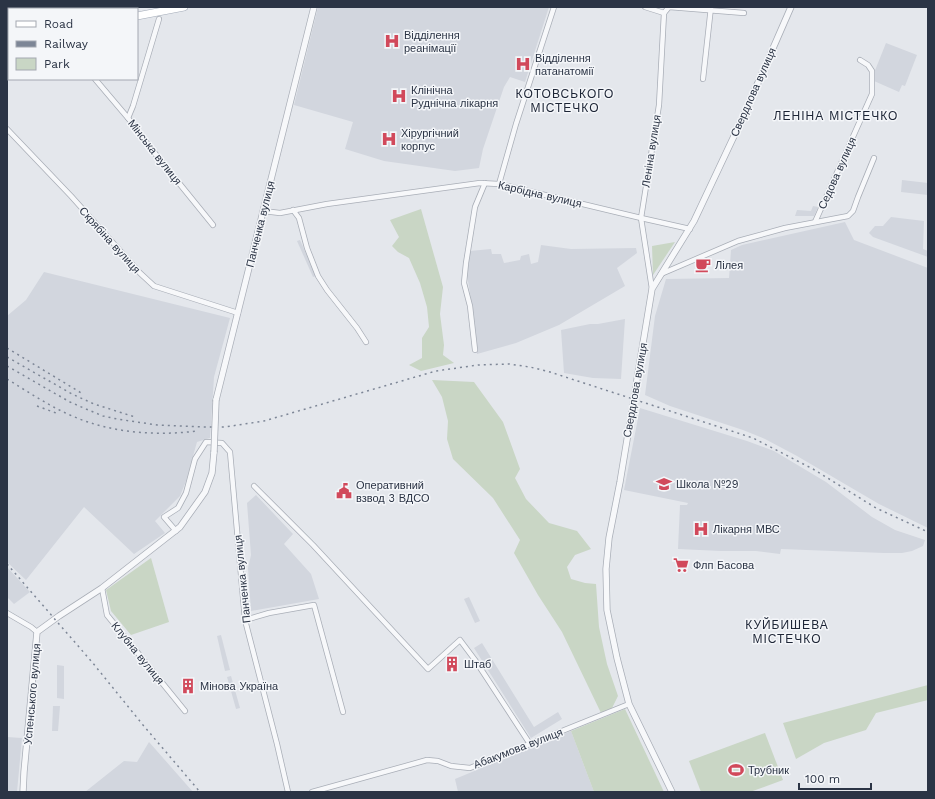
<svg xmlns="http://www.w3.org/2000/svg" width="935" height="799" font-family="'Work Sans',sans-serif">
<rect width="100%" height="100%" fill="#e4e7ec"/>
<g fill="#d2d6de">
<path d="M318 7H549L525 82 510 77 504 87 483 149 479 168 455 171 384 161 345 149 353 122 294 105Z"/>
<path d="M886 43 917 55 905 86 902 85 899 92 874 81V73Z"/>
<path d="M902 180 928 183V195L901 192Z"/>
<path d="M813 206 818 207 814 216H795L797 210 811 211Z"/>
<path d="M891 217 924 221 923 249 928 251V257L873 237 869 233 875 226H883Z"/>
<path d="M845 222 854 240 928 268V528L879 504 797 456 765 439 743 430 670 406 645 395 655 316 666 279 729 278 731 250 742 245Z"/>
<path d="M300 240 316 276 313 277 297 241Z"/>
<path d="M541 245 571 249 636 248 637 253 617 268 625 286 559 325 516 343 477 354 472 306 467 275 470 251 491 249 492 254H501L504 263 520 260 521 256 529 254 531 264 538 262Z"/>
<path d="M44 272 230 318 214 377 210 438 197 442 186 481 180 496 155 521 165 533 134 554 84 507 26 580 7 562V316L26 300Z"/>
<path d="M625 319 621 379 593 378 564 373 561 330 590 324H598Z"/>
<path d="M640 408 747 441 774 451 826 482 872 517 895 530 925 540 923 546 912 551 902 553H884L781 549 780 554 756 551H721L678 549 680 505H687L688 503 624 490Z"/>
<path d="M256 495 293 534 284 544 311 574 319 599 251 611 248 568 251 555 247 503Z"/>
<path d="M7 567 30 592 14 604 7 597Z"/>
<path d="M469 597 480 621 475 623 464 599Z"/>
<path d="M221 635 230 670 225 671 217 636Z"/>
<path d="M482 643 534 727 558 712 562 719 531 738 474 648Z"/>
<path d="M57 665 64 666V699L57 698Z"/>
<path d="M231 676 240 708 236 709 227 677Z"/>
<path d="M53 706H60L58 731H52Z"/>
<path d="M571 731 594 792H458L455 779Z"/>
<path d="M7 737 22 738 17 792H7Z"/>
<path d="M149 742 193 792H85L124 761 137 762Z"/>
</g>
<g fill="#c9d6c5">
<path d="M421 209 443 287 440 314 444 345 443 355 454 363 421 371 409 365 422 358V338L429 327 427 307 420 283 409 258 398 252 392 246 399 237 390 220Z"/>
<path d="M675 242 653 275 652 246Z"/>
<path d="M432 380 474 382 503 422 520 469 515 478 526 499 549 523 577 531 591 549 575 555 567 567 571 579 585 583 596 584 599 627 607 664 618 696 612 708 601 713 562 632 538 595 514 553 520 540 493 498 453 459 447 439 448 421 442 397Z"/>
<path d="M151 558 169 622 131 635 111 611 106 590Z"/>
<path d="M928 685V700L876 713 866 730 824 743 796 759 783 723Z"/>
<path d="M625 709 664 792H594L571 731Z"/>
<path d="M765 733 783 780 750 792H701L689 761Z"/>
</g>
<g fill="none" stroke-linecap="round" stroke-linejoin="round">
<defs>
<g id="minor">
<path d="M645 7 664 13"/>
<path d="M664 13 669 7 744 13"/>
<path d="M95 79 128 118 153 151 213 225"/>
<path d="M703 79 711 7"/>
<path d="M128 118 133 106 159 19"/>
<path d="M7 129 71 196 140 273 154 286 238 313"/>
<path d="M499 184 516 124 554 7"/>
<path d="M293 210 299 218 307 248 318 276 327 290 357 328 366 342"/>
<path d="M263 211 280 213 327 204 480 183 499 184 641 218 690 229"/>
<path d="M815 222 872 94V71L868 65 860 60"/>
<path d="M661 274 738 241 785 228 848 216 853 211 858 197 874 158"/>
<path d="M652 289 641 218 659 105 664 13"/>
<path d="M475 350 470 306 464 283 466 263 475 207 485 183"/>
<path d="M254 486 313 545 428 669 460 640 475 660 530 744"/>
<path d="M176 531 164 517 178 508 186 493 195 459 206 442 222 443 230 452 245 620 277 744 288 792"/>
<path d="M102 588 107 615 185 711"/>
<path d="M7 613 31 627 37 632"/>
<path d="M245 620 269 613 314 605 343 712"/>
<path d="M312 792 427 760 438 761 451 766 470 768 629 704"/>
</g>
<g id="tertiary">
<path d="M216 400 314 7"/>
<path d="M23 792 24 772 37 632 59 616 102 588 180 527 205 492 212 473 214 452"/>
<path d="M672 792 629 704 617 658 607 610 606 569 609 538 620 482 652 289 694 221 743 117 791 7"/>
</g>
<g id="primary">
<path d="M137 16 184 7"/>
<path d="M7 23H9"/>
</g>
</defs>
<use href="#minor" stroke="#a9aeb7" stroke-width="6"/>
<use href="#tertiary" stroke="#a9aeb7" stroke-width="7"/>
<use href="#primary" stroke="#a3abb8" stroke-width="8"/>
<use href="#minor" stroke="#f7f8fa" stroke-width="4.5"/>
<use href="#tertiary" stroke="#f7f8fa" stroke-width="5.5"/>
<use href="#primary" stroke="#fff" stroke-width="7"/>
<g stroke="#7d8696" stroke-width="1.5" stroke-dasharray="2 4" stroke-linecap="butt">
<path d="M7 348 83 394"/>
<path d="M7 357 72 394 94 404 135 417"/>
<path d="M7 366 70 402 86 409 103 416 117 419 157 425 203 427H225L264 421 436 371 478 365 509 364 530 367 550 372 753 438 813 469 876 508 928 532"/>
<path d="M7 379C30 393 52 408 77 418 114 433 157 436 197 431"/>
<path d="M37 406 56 413"/>
<path d="M7 564 92 662 143 725 200 792"/>
</g>
<defs>
<path id="tertiary-bridge" d="M214 452 216 400"/>
</defs>
<use href="#tertiary-bridge" stroke="#a9aeb7" stroke-width="7" stroke-linecap="butt"/>
<use href="#tertiary-bridge" stroke="#f7f8fa" stroke-width="5.5"/>
</g>
<defs>
<symbol id="hospital-bare" viewBox="-9 -9 18 18"><path d="M-5-5h3v3.5h4V-5h3V5h-3V1.5h-4V5h-3Z" fill="#d1495b" stroke="#f4f6f9" stroke-width="2.5" paint-order="stroke"/></symbol>
<symbol id="cafe-bare" viewBox="-9 -9 18 18"><path d="M-5.5-4.5H6V0H3Q3 3.5 0 3.5H-2.5Q-5.5 3.5-5.5 0ZM3-3.2v2h1.7v-2ZM-6 4.5H4V6H-6Z" fill="#d1495b" stroke="#f4f6f9" stroke-width="2.5" paint-order="stroke"/></symbol>
<symbol id="school-bare" viewBox="-9 -9 18 18"><path d="M0-5L7-2L0 1L-7-2ZM-4 1L0 2.5L4 1V4Q0 6-4 4Z" fill="#d1495b" stroke="#f4f6f9" stroke-width="2.5" paint-order="stroke"/></symbol>
<symbol id="civic-bare" viewBox="-9 -9 18 18"><path d="M-.6-6.5H3V-4.5H.6V-3L4-1V1h2V6H-6V1h2V-1L-.6-3ZM-1.2 2.5V6h2.4V2.5Z" fill="#d1495b" stroke="#f4f6f9" stroke-width="2.5" paint-order="stroke"/></symbol>
<symbol id="supermarket-bare" viewBox="-9 -9 18 18"><path d="M-6-5.5h2.5l.6 2H6L4.5 2H-2.5L-4.4-4H-6ZM-1.5 3.2a1.3 1.3 0 1 0 .1 0ZM3 3.2a1.3 1.3 0 1 0 .1 0Z" fill="#d1495b" stroke="#f4f6f9" stroke-width="2.5" paint-order="stroke"/></symbol>
<symbol id="building-bare" viewBox="-9 -9 18 18"><path d="M-4-6H4V6H1V3H-1V6H-4ZM-2.5-4.3h1.7v1.8h-1.7ZM.8-4.3h1.7v1.8H.8ZM-2.5-1h1.7V.8h-1.7ZM.8-1h1.7V.8H.8Z" fill="#d1495b" stroke="#f4f6f9" stroke-width="2.5" paint-order="stroke"/></symbol>
<symbol id="stadium-bare" viewBox="-9 -9 18 18"><path d="M0-5a6.5 5 0 1 0 0 10a6.5 5 0 1 0 0-10ZM-3.5-1.8h7v3.6h-7Z" fill="#d1495b" stroke="#f4f6f9" stroke-width="2.5" paint-order="stroke"/></symbol>
</defs>
<g fill-rule="evenodd">
<use href="#hospital-bare" x="381" y="30" width="22" height="22"/>
<use href="#hospital-bare" x="512" y="53" width="22" height="22"/>
<use href="#hospital-bare" x="388" y="85" width="22" height="22"/>
<use href="#hospital-bare" x="378" y="128" width="22" height="22"/>
<use href="#cafe-bare" x="692" y="254" width="22" height="22"/>
<use href="#school-bare" x="653" y="473" width="22" height="22"/>
<use href="#civic-bare" x="333" y="480" width="22" height="22"/>
<use href="#hospital-bare" x="690" y="518" width="22" height="22"/>
<use href="#supermarket-bare" x="670" y="554" width="22" height="22"/>
<use href="#building-bare" x="441" y="653" width="22" height="22"/>
<use href="#building-bare" x="177" y="675" width="22" height="22"/>
<use href="#stadium-bare" x="725" y="759" width="22" height="22"/>
</g>
<g text-anchor="middle" stroke-width="3" stroke-linejoin="round" paint-order="stroke">
<g font-size="11" fill="#2b3445" stroke="#f4f6f9" text-anchor="start">
<text x="404" y="39">Відділення<tspan x="404" dy="13">реанімації</tspan></text>
<text x="535" y="62">Відділення<tspan x="535" dy="13">патанатомії</tspan></text>
<text x="411" y="94">Клінічна<tspan x="411" dy="13">Руднічна лікарня</tspan></text>
<text x="401" y="137">Хірургічний<tspan x="401" dy="13">корпус</tspan></text>
<text x="715" y="269">Лілея</text>
<text x="676" y="488">Школа №29</text>
<text x="356" y="489">Оперативний<tspan x="356" dy="13">взвод 3 ВДСО</tspan></text>
<text x="713" y="533">Лікарня МВС</text>
<text x="693" y="569">Флп Басова</text>
<text x="464" y="668">Штаб</text>
<text x="200" y="690">Мінова Україна</text>
<text x="748" y="774">Трубник</text>
</g>
<g font-size="11" fill="#2b3445" stroke="#f4f6f9">
<text transform="translate(753 92) rotate(-66)" y="4">Свердлова вулиця</text>
<text transform="translate(651 151) rotate(-81)" y="4">Леніна вулиця</text>
<text transform="translate(155 152) rotate(52)" y="4">Мінська вулиця</text>
<text transform="translate(837 173) rotate(-66)" y="4">Седова вулиця</text>
<text transform="translate(540 194) rotate(13)" y="4">Карбідна вулиця</text>
<text transform="translate(260 224) rotate(-76)" y="4">Панченка вулиця</text>
<text transform="translate(110 240) rotate(48)" y="4">Скрябіна вулиця</text>
<text transform="translate(635 390) rotate(-80)" y="4">Свердлова вулиця</text>
<text transform="translate(242 579) rotate(-96)" y="4">Панченка вулиця</text>
<text transform="translate(138 653) rotate(51)" y="4">Клубна вулиця</text>
<text transform="translate(32 694) rotate(-85)" y="4">Успенського вулиця</text>
<text transform="translate(518 748) rotate(-21)" y="4">Абакумова вулиця</text>
</g>
<g font-size="12" letter-spacing="1" fill="#1d2536" stroke="#f4f6f9">
<text x="565" y="98">КОТОВСЬКОГО<tspan x="565" dy="14">МІСТЕЧКО</tspan></text>
<text x="836" y="120">ЛЕНІНА МІСТЕЧКО</text>
<text x="787" y="629">КУЙБИШЕВА<tspan x="787" dy="14">МІСТЕЧКО</tspan></text>
</g>
</g>
<rect width="935" height="799" fill="none" stroke="#2b3445" stroke-width="16"/>
<rect x="8" y="8" width="130" height="72" fill="#f4f6f9" stroke="#a4a8b1"/>
<rect x="16" y="21" width="20" height="6" fill="#ffffff" stroke="#a4a8b1"/>
<text x="44" y="28" font-size="12" fill="#2b3445">Road</text>
<rect x="16" y="41" width="20" height="6" fill="#7d8696" stroke="#a4a8b1"/>
<text x="44" y="48" font-size="12" fill="#2b3445">Railway</text>
<rect x="16" y="58" width="20" height="12" fill="#c9d6c5" stroke="#a4a8b1"/>
<text x="44" y="68" font-size="12" fill="#2b3445">Park</text>
<path d="M799 783v6h72v-6" fill="none" stroke="#2b3445" stroke-width="2"/>
<text x="805" y="783" font-size="12" fill="#2b3445" stroke="#f4f6f9" stroke-width="3" paint-order="stroke">100 m</text>
</svg>
